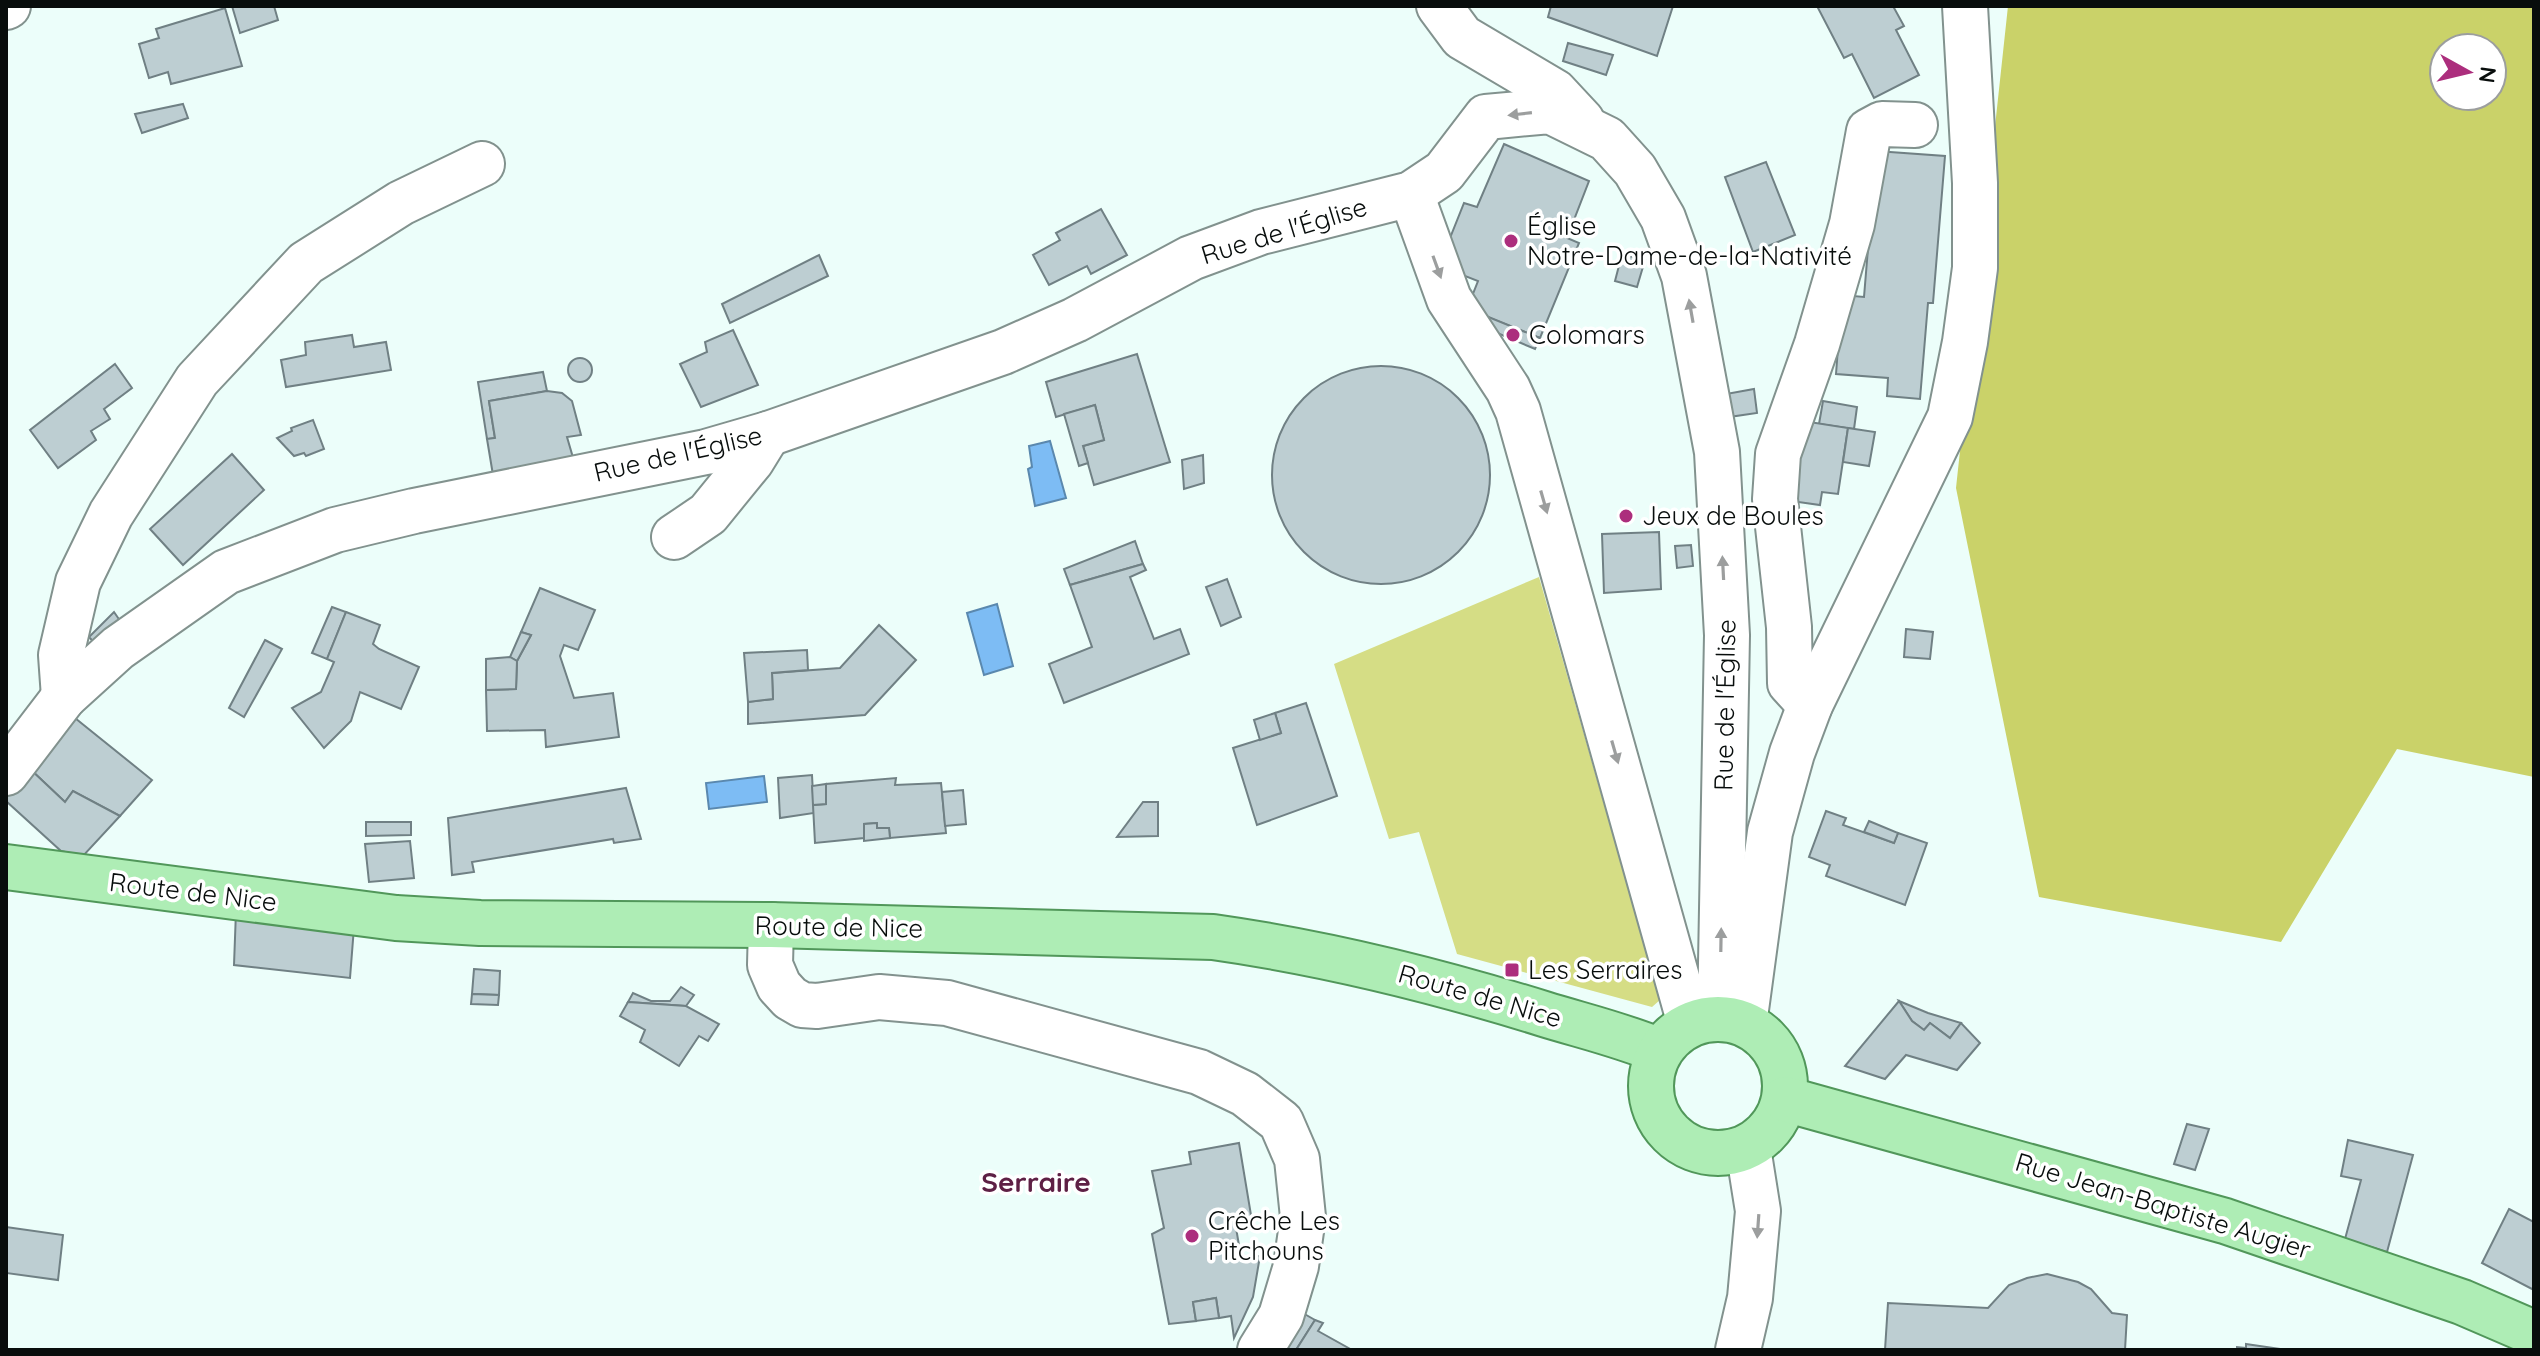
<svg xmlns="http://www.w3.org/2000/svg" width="2540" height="1356" font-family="Quicksand,sans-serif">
<rect width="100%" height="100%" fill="#ecfefa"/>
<path fill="#d5dd85" d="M1539 577 1660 1000 1652 1007 1457 954 1419 832 1389 839 1334 664Z"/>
<path fill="#cad269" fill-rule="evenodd" d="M2008 6H2534V777L2397 749 2281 942 2039 897 1956 488ZM2444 48H2492V96H2444Z"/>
<g fill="#7dbcf4" stroke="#5a88ae" stroke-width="2">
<path d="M1050 441 1066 498 1035 506 1028 469 1032 467 1029 446Z"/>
<path d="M997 604 1013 666 984 675 967 613Z"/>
<path d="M764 776 767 802 709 809 706 783Z"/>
</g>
<g fill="#bdced2" stroke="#708084" stroke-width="2">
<path d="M232 6H274L278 20 240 33Z"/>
<path d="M1551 6H1673L1657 56 1548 17Z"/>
<path d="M1817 6H1893L1904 26 1896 30 1919 75 1874 98 1852 54 1844 58Z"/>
<path d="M225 8 242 66 171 84 168 72 149 78 139 44 159 38 156 29Z"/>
<path d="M1568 43 1613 55 1606 75 1563 61Z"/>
<path d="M183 104 188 118 142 133 135 114Z"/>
<path d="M1504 144 1589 181 1567 238 1579 243 1540 338 1467 309 1478 281 1442 267 1448 243 1464 203 1477 207Z"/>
<path d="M1876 151 1945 156 1933 303H1928L1920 399 1887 396 1888 378 1836 374 1842 295 1864 297Z"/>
<path d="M1766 162 1795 235 1753 252 1725 177Z"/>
<path d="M1101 209 1127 255 1091 274 1087 266 1049 285 1033 255 1060 240 1056 233Z"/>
<path d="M1622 254 1645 260 1637 287 1615 281Z"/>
<path d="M819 255 828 276 730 323 722 304Z"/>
<path d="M1486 316 1540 338 1535 349 1483 327Z"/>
<path d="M733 330 758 385 701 407 680 364 707 352 705 342Z"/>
<path d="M352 335 354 347 386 342 391 370 286 387 281 360 306 355 305 342Z"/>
<path d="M1137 354 1170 462 1094 485 1083 446 1104 440 1095 405 1056 417 1046 382Z"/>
<circle cx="580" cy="370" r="12"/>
<path d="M115 364 132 388 104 409 110 419 91 431 96 440 58 468 30 430Z"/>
<circle cx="1381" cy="475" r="109"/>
<path d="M543 372 547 391 489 401 495 438 487 439 478 382Z"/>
<path d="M1754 389 1757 413 1729 417 1726 394Z"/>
<path d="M547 391 562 393 572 401 581 435 567 437 574 461 493 475 487 439 495 438 489 401Z"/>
<path d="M1823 401 1857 407 1854 429 1819 424Z"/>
<path d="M1095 405 1104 440 1083 446 1088 463 1079 466 1064 414Z"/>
<path d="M313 420 324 449 306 456 304 453 294 456 277 438 292 431 291 428Z"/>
<path d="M1803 421 1848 428 1838 494 1822 492 1820 505 1791 501Z"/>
<path d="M1848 428 1875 432 1869 466 1843 462Z"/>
<path d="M232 454 264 490 183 565 150 529Z"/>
<path d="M1203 455 1204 483 1184 489 1182 460Z"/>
<path d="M1659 532 1661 589 1604 593 1602 534Z"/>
<path d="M1135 541 1143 564 1070 585 1064 569Z"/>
<path d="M1691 545 1693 566 1677 568 1675 546Z"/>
<path d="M1143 564 1146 570 1130 577 1154 639 1180 629 1189 654 1064 703 1049 664 1092 647 1070 585Z"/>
<path d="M1227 579 1241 617 1221 626 1206 587Z"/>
<path d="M540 588 595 610 578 650 564 645 560 656 574 698 613 693 619 737 546 747 545 730 487 731 486 690 516 689 517 661 531 635 521 632Z"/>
<path d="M332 607 346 612 327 659 312 653Z"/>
<path d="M114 612 123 625 99 648 89 637Z"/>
<path d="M346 612 380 625 373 644 379 649 419 667 401 709 360 692 351 721 324 748 292 708 321 692 334 662 327 659Z"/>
<path d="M879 625 916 660 865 715 748 724V702L773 699 772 673 840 668Z"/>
<path d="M1906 629 1933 632 1930 659 1904 657Z"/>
<path d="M521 632 531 635 517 661 510 657Z"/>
<path d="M265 640 282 649 244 717 229 708Z"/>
<path d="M807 650 808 670 772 673 773 699 748 702 744 653Z"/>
<path d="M510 657 517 661 516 689 486 690V659Z"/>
<path d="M1306 703 1337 796 1257 825 1233 748 1281 733 1275 713Z"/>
<path d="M1275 713 1281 733 1260 740 1254 720Z"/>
<path d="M70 714 152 780 120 816 73 791 65 802 29 768Z"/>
<path d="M29 768 65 802 73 791 120 816 83 856 61 851 6 801V796Z"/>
<path d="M812 775 814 813 780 818 778 778Z"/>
<path d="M896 778 895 785 941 783 946 833 890 838 889 828H877V823L864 824V838L815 843 813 805 826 804V784Z"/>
<path d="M826 784V804L813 805 812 786Z"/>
<path d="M626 788 641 839 614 843 613 839 472 862 474 872 452 875 448 818Z"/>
<path d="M963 790 966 824 945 826 942 792Z"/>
<path d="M1143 802H1158V836L1117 837Z"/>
<path d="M1826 811 1846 818 1843 825 1894 843 1898 833 1927 843 1905 905 1826 876 1830 865 1809 857Z"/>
<path d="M1869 821 1898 833 1894 843 1864 832Z"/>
<path d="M366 822H411V835L366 836Z"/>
<path d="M877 823V828H889L890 838 864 841V824Z"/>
<path d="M410 841 414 878 369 882 365 844Z"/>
<path d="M236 911 354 927 350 978 234 965Z"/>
<path d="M474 969 500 971 499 995 472 994Z"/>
<path d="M681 987 694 995 686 1006 628 1002 633 993 651 1001H670Z"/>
<path d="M472 994 499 995 498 1005 471 1004Z"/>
<path d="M1899 1001 1928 1013 1961 1023 1950 1038 1930 1023 1924 1030 1912 1021Z"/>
<path d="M1899 1001 1912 1021 1924 1030 1930 1023 1950 1038 1961 1023 1980 1043 1957 1070 1906 1055 1885 1079 1845 1066Z"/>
<path d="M628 1002 686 1006 719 1024 708 1041 699 1036 679 1066 640 1042 645 1030 620 1016Z"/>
<path d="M2187 1124 2209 1129 2195 1170 2174 1164Z"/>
<path d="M2348 1140 2413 1155 2387 1252 2345 1239 2361 1180 2341 1176Z"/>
<path d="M1239 1143 1252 1221 1235 1222 1241 1257 1260 1256 1253 1297 1234 1338 1231 1316 1219 1318 1216 1298 1193 1302 1196 1321 1169 1324 1152 1234 1164 1228 1152 1171 1191 1164 1189 1152Z"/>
<path d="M2509 1209 2534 1222V1290L2482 1263Z"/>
<path d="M6 1227 63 1235 58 1280 6 1273Z"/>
<path d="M2047 1274 2078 1282 2091 1289 2112 1313 2127 1315 2125 1350H1885L1888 1303 1988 1308 2009 1285 2027 1278Z"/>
<path d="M1216 1298 1219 1318 1196 1321 1193 1302Z"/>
<path d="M1301 1312 1315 1320 1296 1350H1284Z"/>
<path d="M1315 1320 1323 1323 1318 1331 1352 1350H1296Z"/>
<path d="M2246 1344 2287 1350H2237V1347L2246 1348Z"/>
</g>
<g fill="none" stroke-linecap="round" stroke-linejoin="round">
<defs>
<g id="minor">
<path d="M1439 6 1462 37 1555 92 1582 121"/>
<path d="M6 7 8 6"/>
<path d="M1411 194 1449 299 1508 389 1518 411 1690 1024"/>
<path d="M674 537 708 514 752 460 768 434"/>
<path d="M64 697 61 655 78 582 111 514 197 380 306 263 401 203 482 164"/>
<path d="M1810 705 1790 683 1789 627 1775 499 1778 454 1817 344 1852 224 1869 131 1882 124 1915 125"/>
<path d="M6 773 64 697 118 648 226 572 335 530 414 511 706 452 768 434 1003 352 1075 320 1191 258 1261 232 1411 194 1444 172 1486 117 1550 111 1607 139 1635 170 1663 218 1684 276 1717 452 1727 635 1720 1018"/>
<path d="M771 925 770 965 779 986 790 998 802 1005 817 1006 879 997 947 1003 1199 1072 1245 1094 1281 1122 1297 1159 1303 1217 1296 1266 1281 1316 1260 1350"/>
<path d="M1745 1017 1770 832 1792 753 1810 705 1950 417 1965 342 1975 268V183L1965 6"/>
<path d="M1738 1350 1750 1298 1758 1211 1748 1148"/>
</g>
<g id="major">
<path d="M6 867 396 918 480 923 771 925 1213 937C1326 953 1435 980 1544 1014 1583 1026 1622 1035 1660 1051"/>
<circle cx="1718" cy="1086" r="67"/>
<path d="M1785 1099 2225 1221 2462 1302 2534 1333"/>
</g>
</defs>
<use href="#minor" stroke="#82928e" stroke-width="48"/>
<use href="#major" stroke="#51975a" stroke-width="48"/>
<use href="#minor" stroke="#fff" stroke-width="44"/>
<use href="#major" stroke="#aeedb5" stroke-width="44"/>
</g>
<defs><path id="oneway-solid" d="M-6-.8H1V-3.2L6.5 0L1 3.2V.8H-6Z" transform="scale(2)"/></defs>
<g fill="#9c9e9e">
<use href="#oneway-solid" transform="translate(1520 114) rotate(173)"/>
<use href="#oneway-solid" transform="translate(1437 267) rotate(70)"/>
<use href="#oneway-solid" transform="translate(1691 311) rotate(-100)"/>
<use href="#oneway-solid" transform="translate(1544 502) rotate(74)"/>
<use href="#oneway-solid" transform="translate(1723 568) rotate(-93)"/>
<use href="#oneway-solid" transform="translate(1615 752) rotate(74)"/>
<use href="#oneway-solid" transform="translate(1721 940) rotate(-89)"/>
<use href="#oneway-solid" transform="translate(1758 1226) rotate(94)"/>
</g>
<g fill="#ac2e7d" stroke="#fff" stroke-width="3">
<circle cx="1511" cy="241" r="8"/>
<circle cx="1513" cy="335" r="8"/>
<circle cx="1626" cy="516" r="8"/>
<rect x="1504" y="962" width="16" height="16" rx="4"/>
<circle cx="1192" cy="1236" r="8"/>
</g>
<g text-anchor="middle" stroke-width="7" stroke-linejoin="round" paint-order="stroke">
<g font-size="26" fill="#080d0c" stroke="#fff" text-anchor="start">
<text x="1527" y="235">Église<tspan x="1527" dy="30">Notre-Dame-de-la-Nativité</tspan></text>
<text x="1529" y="344">Colomars</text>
<text x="1642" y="525">Jeux de Boules</text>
<text x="1528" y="979">Les Serraires</text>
<text x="1208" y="1230">Crêche Les<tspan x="1208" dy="30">Pitchouns</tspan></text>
</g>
<g font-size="26" fill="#080d0c" stroke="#fff">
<text transform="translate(1284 231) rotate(-17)" y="9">Rue de l'Église</text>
<text transform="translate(678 454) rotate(-13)" y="9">Rue de l'Église</text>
<text transform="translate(1725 705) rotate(-89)" y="9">Rue de l'Église</text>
<text transform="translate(193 892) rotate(7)" y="9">Route de Nice</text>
<text transform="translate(839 927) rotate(1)" y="9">Route de Nice</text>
<text transform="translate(1480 996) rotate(16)" y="9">Route de Nice</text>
<text transform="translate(2163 1206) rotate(17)" y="9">Rue Jean-Baptiste Augier</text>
</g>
<g font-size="28" font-weight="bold" fill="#5e2045" stroke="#fff">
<text x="1036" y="1192">Serraire</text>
</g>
</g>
<rect width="2540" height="1356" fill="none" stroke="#080d0c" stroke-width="16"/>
<g transform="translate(2468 72) rotate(98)"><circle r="38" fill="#ffffff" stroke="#9c9e9e" stroke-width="2"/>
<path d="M0-6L14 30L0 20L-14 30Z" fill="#ac2e7d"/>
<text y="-12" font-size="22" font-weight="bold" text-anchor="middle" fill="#080d0c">N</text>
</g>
</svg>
